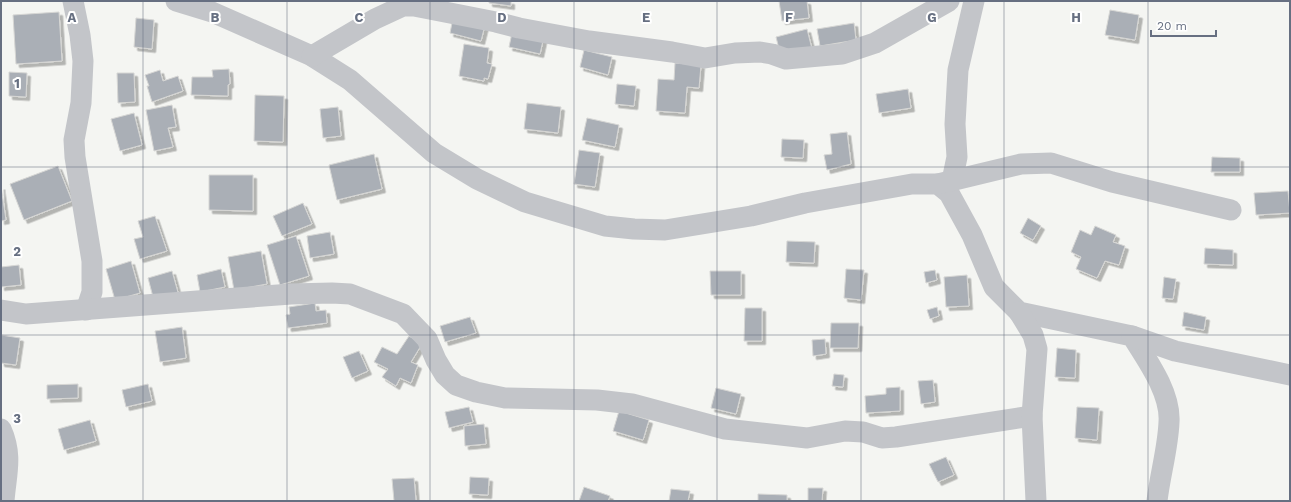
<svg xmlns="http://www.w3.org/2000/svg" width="1291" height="502" font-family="'Work Sans',sans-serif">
<defs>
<filter id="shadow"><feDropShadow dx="3.5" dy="3.5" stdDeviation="0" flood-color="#0004"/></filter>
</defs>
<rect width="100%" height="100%" fill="#f4f5f2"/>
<g fill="#aaafb6" stroke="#d6d6d4" filter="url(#shadow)">
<path d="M489 1H511V6L489 3Z"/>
<path d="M779 1H807L809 18 782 21Z"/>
<path d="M1110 10 1139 15 1135 40 1105 35Z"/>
<path d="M59 12 62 61 16 64 13 15Z"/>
<path d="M454 13 486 21 481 41 450 33Z"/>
<path d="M136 18 154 20 152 49 134 47Z"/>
<path d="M854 23 856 40 820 46 817 29Z"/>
<path d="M513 28 544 36 540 54 509 47Z"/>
<path d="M807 29 812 49 781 57 776 37Z"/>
<path d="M464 44 489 48 487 63 492 64 488 79 484 78V81L459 76Z"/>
<path d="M584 50 612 57 608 75 580 67Z"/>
<path d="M675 63 701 65 699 88 687 87 685 113 656 111 658 79 674 80Z"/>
<path d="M229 69 230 84 228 85V96L191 95 192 77H213L212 70Z"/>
<path d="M160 70 163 81 178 76 183 91 152 102 147 86H149L145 75Z"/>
<path d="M9 72 27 73 26 97 9 96Z"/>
<path d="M117 73H134L135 102 118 103Z"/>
<path d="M617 84 636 86 634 106 615 104Z"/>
<path d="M908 89 911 108 879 113 876 94Z"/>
<path d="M255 95 284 96 283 142 254 141Z"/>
<path d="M527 103 561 107 558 133 524 129Z"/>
<path d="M172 105 176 127 168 128 173 147 154 151 146 110Z"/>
<path d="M338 107 341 136 323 138 320 109Z"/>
<path d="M134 113 142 145 120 151 111 119Z"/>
<path d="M587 118 619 125 615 147 582 140Z"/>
<path d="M847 132 851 164 827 170 824 155 832 154 830 134Z"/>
<path d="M782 139 804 140 803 158 781 157Z"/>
<path d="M579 150 600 153 595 187 574 184Z"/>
<path d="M374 154 382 189 337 200 329 165Z"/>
<path d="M1212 157 1240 158V172H1211Z"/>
<path d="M58 166 72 201 24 220 10 184Z"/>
<path d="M209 175H253V211L209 210Z"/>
<path d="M1 186 6 220 1 221Z"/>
<path d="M1288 191 1290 213 1256 215 1254 193Z"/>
<path d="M303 203 312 224 282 236 273 216Z"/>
<path d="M155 216 167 251 140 259 134 239 143 237 138 221Z"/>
<path d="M1028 218 1041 226 1033 240 1020 233Z"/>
<path d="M1095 226 1116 235 1113 242 1125 246 1119 265 1105 261 1097 278 1076 269 1081 257 1071 252 1080 230 1091 235Z"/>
<path d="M330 232 334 254 310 258 307 236Z"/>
<path d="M296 236 309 276 280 285 267 245Z"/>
<path d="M787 241 815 242 814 263 786 262Z"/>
<path d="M1205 248 1233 250V265L1204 264Z"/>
<path d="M261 251 267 284 234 290 228 257Z"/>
<path d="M131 261 140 293 115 300 106 269Z"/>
<path d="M19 265 21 285 1 287V267Z"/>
<path d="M221 269 225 287 200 292 197 275Z"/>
<path d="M846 269 864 270 861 300 844 298Z"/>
<path d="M935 270 937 280 926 283 924 272Z"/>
<path d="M172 271 179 296 153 297 148 278Z"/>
<path d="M710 271H741V295H711Z"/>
<path d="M967 275 969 306 946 307 944 277Z"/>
<path d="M1164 277 1176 279 1173 299 1162 298Z"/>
<path d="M315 303 316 311 326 310 327 323 288 328 286 315 290 314 289 307Z"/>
<path d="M937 307 939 316 930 319 927 310Z"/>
<path d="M745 308H762V341H744Z"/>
<path d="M1184 312 1206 317 1204 330 1182 326Z"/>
<path d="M470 317 476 333 445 342 440 326Z"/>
<path d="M831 323H859L858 348H830Z"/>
<path d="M182 327 186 358 160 362 155 331Z"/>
<path d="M1 335 20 338 16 365 1 363Z"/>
<path d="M409 336 422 344 411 362 418 365 411 383 400 378 396 386 382 377 388 369 374 362 382 347 397 354Z"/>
<path d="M825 339 826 354 813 356 812 340Z"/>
<path d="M1057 348 1076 350 1075 378 1055 377Z"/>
<path d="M359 351 368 371 352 378 343 357Z"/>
<path d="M834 374 844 375 843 387 832 386Z"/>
<path d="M933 380 935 402 921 404 918 381Z"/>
<path d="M78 384V398L47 399V385Z"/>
<path d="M148 384 152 401 126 407 122 390Z"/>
<path d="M900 387V411L866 413 865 396 886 394V388Z"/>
<path d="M716 388 741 394 736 414 711 408Z"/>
<path d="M469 407 473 422 449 428 445 412Z"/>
<path d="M1077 407 1099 408 1097 440 1075 438Z"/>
<path d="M619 411 649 420 643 440 613 431Z"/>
<path d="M90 420 96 441 64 450 58 429Z"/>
<path d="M484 424 486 444 465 446 464 426Z"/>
<path d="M946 457 954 475 938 482 929 464Z"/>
<path d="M470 477 489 478 488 495 469 494Z"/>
<path d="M414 478 416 501H394L392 479Z"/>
<path d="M584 487 610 496 608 501H579Z"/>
<path d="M808 488H823L822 501H808Z"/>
<path d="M671 489 690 491 688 501H669Z"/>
<path d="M758 494 787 495V501H758Z"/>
</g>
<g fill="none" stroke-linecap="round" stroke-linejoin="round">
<g stroke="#c3c5c9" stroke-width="21">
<path d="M73 1 80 35 83 61 81 103 74 140 75 157 92 261V292L86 310"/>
<path d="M176 1 212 12 312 56 350 80 434 153 477 179 525 202 605 226 634 229 665 230 751 216 805 203 912 184H938L949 193 972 235 994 287 1019 312 1132 336C1147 360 1171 393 1169 422 1168 448 1160 475 1157 501"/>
<path d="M312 56 375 19 403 6H414L496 22 519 28 589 41 672 52 705 58 735 53 760 52 772 54 786 59 842 54 875 43 949 1"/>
<path d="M952 181 957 157 955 124 958 70 974 1"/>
<path d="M938 184 1021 164 1051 163 1112 182 1231 210"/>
<path d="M1 310 26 314 291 294 332 293 350 294 403 314 427 339 436 360 445 375 456 385 476 392 505 398 597 400 632 404 725 429 807 438 845 431 863 432 882 438 896 437 1032 416"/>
<path d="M1019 312 1033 335 1037 349 1032 416 1036 501"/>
<path d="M1132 336 1175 351 1290 375"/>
<path d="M1 429C13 456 6 474 4 501"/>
</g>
</g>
<path fill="none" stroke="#666f81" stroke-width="1" stroke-opacity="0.55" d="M143 1V501M287 1V501M430 1V501M574 1V501M717 1V501M861 1V501M1004 1V501M1148 1V501M1 167H1290M1 335H1290"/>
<g font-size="13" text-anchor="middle" font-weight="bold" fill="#666f81" stroke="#fff" stroke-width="4" stroke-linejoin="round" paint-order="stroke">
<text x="72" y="22">A</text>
<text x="215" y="22">B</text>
<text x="359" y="22">C</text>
<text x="502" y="22">D</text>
<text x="646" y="22">E</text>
<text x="789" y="22">F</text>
<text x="932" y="22">G</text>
<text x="1076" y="22">H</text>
<text x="17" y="88">1</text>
<text x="17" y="256">2</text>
<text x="17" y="423">3</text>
</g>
<rect width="1291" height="502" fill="none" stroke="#666f81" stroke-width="4"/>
<path d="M1151 30v6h65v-6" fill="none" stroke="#666f81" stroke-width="2"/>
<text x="1157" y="30" font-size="12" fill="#666f81" stroke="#ffffff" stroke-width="3" paint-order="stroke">20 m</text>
</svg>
